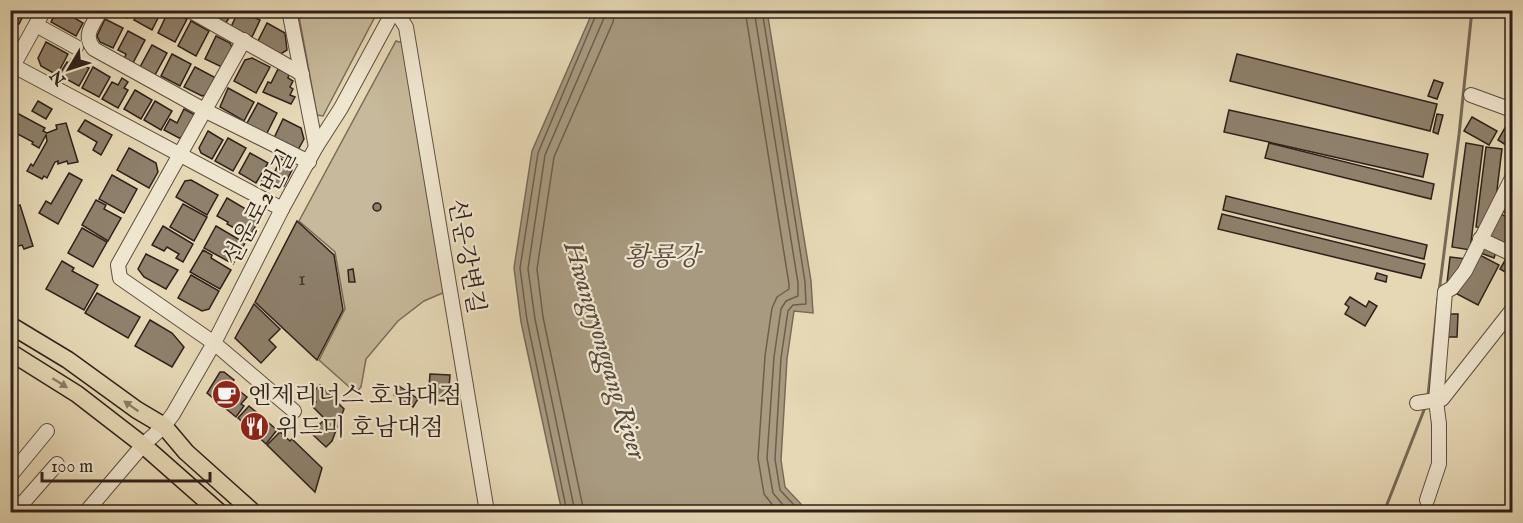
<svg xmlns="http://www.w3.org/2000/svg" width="1523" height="523" font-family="'IM FELL English','Noto Serif KR',serif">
<rect width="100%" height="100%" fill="#e6d8b5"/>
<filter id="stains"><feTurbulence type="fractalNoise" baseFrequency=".00333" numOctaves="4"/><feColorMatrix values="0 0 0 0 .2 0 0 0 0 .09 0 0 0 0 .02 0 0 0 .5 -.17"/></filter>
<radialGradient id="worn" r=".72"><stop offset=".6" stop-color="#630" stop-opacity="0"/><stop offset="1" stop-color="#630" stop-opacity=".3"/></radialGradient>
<g fill="#c7b99b" stroke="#7b6d5a" stroke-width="1.5">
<path d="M298 11H378L323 116 317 115Z"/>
<path d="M396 41 403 43 445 292 424 301 398 321 366 359 361 387 356 393 319 360 345 309 335 252 299 221Z"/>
</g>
<path fill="#a89a80" stroke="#786a57" stroke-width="1.5" d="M593 11H767L811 281 813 313 794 311 787 359 781 460 785 487 801 504 803 512H562L521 322 514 268 532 151Z"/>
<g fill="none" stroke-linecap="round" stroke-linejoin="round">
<g stroke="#6c5e4d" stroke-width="1.5">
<path d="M745 10 789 284V289L777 297 772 308 765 356 758 458 764 494 778 512"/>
<path d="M754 10 798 283V296L786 301 781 309 774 357 767 458 773 493 789 512"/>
<path d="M762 10 805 282 806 304 793 305 788 311 781 358 775 459 780 490 795 506 797 512"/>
<path d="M567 512 527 320 520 268 538 153 598 10"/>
<path d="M575 512 535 319 528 269 545 155 604 18 606 10"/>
<path d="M584 512 543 317 537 269 554 157 613 22 615 10"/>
</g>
<g stroke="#786a57" stroke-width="3">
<path d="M1439 292 1459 135 1472 10"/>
<path d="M1428 396 1438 298"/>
<path d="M1384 512 1426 405"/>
</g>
</g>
<g fill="#8e806b" stroke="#2f211a" stroke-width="1.5">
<path d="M10 10H26L19 24 10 19Z"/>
<path d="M57 10H70L68 14 83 23 76 36 51 22Z"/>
<path d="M113 10H131L127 18Z"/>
<path d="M139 10H162L152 30 134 20Z"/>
<path d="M169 10 187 19 175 42 158 33Z"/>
<path d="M209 10H233L225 25 207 16Z"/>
<path d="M239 10 260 20 252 37 231 27Z"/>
<path d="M105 19 123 28 113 48 100 42 97 36Z"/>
<path d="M191 21 209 31 196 56 178 46Z"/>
<path d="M267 23 285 33 287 50 279 55 257 43Z"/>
<path d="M128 31 145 40 133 63 124 59 126 54 118 50Z"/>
<path d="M216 36 230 43 233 50 224 68 205 59Z"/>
<path d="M46 42 68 54 57 75 41 66 38 58Z"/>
<path d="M152 45 167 53 155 75 140 67Z"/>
<path d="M172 54 191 64 180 86 161 76Z"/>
<path d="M1237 54 1437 104 1430 131 1230 81Z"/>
<path d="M252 58 270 67 256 93 234 81 245 60Z"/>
<path d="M71 59 89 68 79 86 59 75 67 62 69 63Z"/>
<path d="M93 67 110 77 99 97 82 88Z"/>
<path d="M195 67 216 78 208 94 202 96 184 87Z"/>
<path d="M278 69 289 74 288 78 293 81 290 87 293 89 290 95 295 97 291 104 263 92 268 82 271 83Z"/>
<path d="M122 78 128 82 124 88 128 90 118 108 102 99 112 82 118 85Z"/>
<path d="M1434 80 1443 83 1437 99 1428 96Z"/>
<path d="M228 88 254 102 244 121 220 107Z"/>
<path d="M135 90 152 100 141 119 124 109Z"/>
<path d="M38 101 52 109 46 119 32 111Z"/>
<path d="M155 101 172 111 161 130 144 120Z"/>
<path d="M258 103 277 113 266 135 246 125Z"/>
<path d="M184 109 197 116 186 136 179 138 164 130 170 119 177 123Z"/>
<path d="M1229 110 1428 154 1423 177 1224 132Z"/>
<path d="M15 112 45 128 43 131 47 133 57 129 56 125 66 123 78 162 68 164 67 161 58 164V161L55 162 47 178 44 176 42 179 27 171 31 164 33 166 47 141 46 135 39 148 32 144 33 142 10 130V115L13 116Z"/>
<path d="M1437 114 1443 115 1438 134 1433 132Z"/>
<path d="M1472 117 1497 131 1489 145 1464 131Z"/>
<path d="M283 119 301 128 304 139 298 150 274 138Z"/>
<path d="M85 120 112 135 101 155 93 150 97 142 78 131Z"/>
<path d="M1506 126 1512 130V149L1498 140Z"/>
<path d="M208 131 223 140 212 159 201 153 199 148Z"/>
<path d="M228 138 246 148 233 171 215 161Z"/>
<path d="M1269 143 1434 184 1431 199 1265 158Z"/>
<path d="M1466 143 1483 146 1470 250 1452 247Z"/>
<path d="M1486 147 1502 149 1495 206 1482 228 1476 227Z"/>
<path d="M129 148 156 163 158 172 149 188 117 170Z"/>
<path d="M250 153 268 163 256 183 239 173Z"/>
<path d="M281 159 289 162 291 165 289 169 292 170 284 186 271 189 260 184 268 170 274 173Z"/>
<path d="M69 173 82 180 58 224 39 213 46 201 51 204Z"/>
<path d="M112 175 137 189 124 213 99 199Z"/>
<path d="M191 180 218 195 207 215 176 197 185 181Z"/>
<path d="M1512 190V217L1502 211Z"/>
<path d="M1226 196 1427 245 1424 259 1223 210Z"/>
<path d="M227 198 256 215 258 222 248 239 234 231 236 229 227 224 228 222 217 216Z"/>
<path d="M96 200 106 205 104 209 121 218 108 241 82 225Z"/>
<circle cx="377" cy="207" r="4"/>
<path d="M183 204 207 217 194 241 170 227Z"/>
<path d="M20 205 33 246 24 249 22 245 14 247 13 244 10 245 11 208Z"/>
<path d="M1500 213 1512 221V249L1488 235Z"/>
<path d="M1222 214 1425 264 1421 278 1218 229Z"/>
<path d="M297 221 334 255 343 310 317 360 255 302Z"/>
<path d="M163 226 193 244 183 262 176 258 179 254 167 247 164 251 152 245Z"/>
<path d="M216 226 245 243 233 264 204 248Z"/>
<path d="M82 228 107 242 93 267 68 253Z"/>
<path d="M1480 246 1496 252 1494 258 1478 252Z"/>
<path d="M203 250 212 255 211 258 231 270 220 289 190 272Z"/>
<path d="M146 254 178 270 166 289 144 277 138 269Z"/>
<path d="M1478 254 1499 265 1478 305 1457 294Z"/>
<path d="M1450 257 1467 259 1452 283H1447Z"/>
<path d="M1507 257 1512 260V276L1500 269Z"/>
<path d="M62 261 74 268 72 271 98 285 84 310 46 289Z"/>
<path d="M353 269 355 282H349L348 270Z"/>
<path d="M1377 273 1387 276 1386 282 1375 279Z"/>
<path d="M191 275 219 291 209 309 202 311 178 298Z"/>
<path d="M97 293 140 317 128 338 85 313Z"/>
<path d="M1350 297 1366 307 1369 301 1377 306 1365 326 1345 314 1349 307 1345 304Z"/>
<path d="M254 304 280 329 269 340 276 347 261 363 235 338Z"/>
<path d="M1449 314H1458L1457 337H1448Z"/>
<path d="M150 320 172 333 184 347 172 367 135 346Z"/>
<path d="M220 372H224L234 380 231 384 247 397 241 404 244 406 236 417 207 393Z"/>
<path d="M430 374 450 375 448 401 428 400Z"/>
<path d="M320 385 344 409 332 441 326 447 311 433 325 419 312 406 316 402 310 395Z"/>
<path d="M399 386 418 399 413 407 394 395Z"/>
<path d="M249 406 277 430 266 444 238 418Z"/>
<path d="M280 432 290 441 292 439 322 468 315 492 267 445Z"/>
<path d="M1421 506 1439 512H1418Z"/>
</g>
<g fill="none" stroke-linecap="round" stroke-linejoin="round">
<defs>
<g id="minor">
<path d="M101 10C93 24 82 36 94 49L206 111 309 162"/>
<path d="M189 10 302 74"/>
<path d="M289 10 316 147"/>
<path d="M395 10 406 27 487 512"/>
<path d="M36 25 76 47"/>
<path d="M244 40 118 265 120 278 214 343 294 411"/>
<path d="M10 64 282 209"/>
<path d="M13 66 44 10"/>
<path d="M1471 95 1512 110"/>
<path d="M1480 239 1512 254"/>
<path d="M1417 403 1442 399 1512 310"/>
<path d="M10 476 47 431"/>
<path d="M1427 500 1439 464V424L1436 401 1445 292 1452 288 1465 271 1512 178"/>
<path d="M10 504 13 502 21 505 57 464"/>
<path d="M86 512 143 445 164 426 173 414 214 343 282 209 316 147 341 108 394 10"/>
</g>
<g id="major">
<path d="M10 325 68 360 137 410 164 426 186 452 253 512"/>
<path d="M10 352 77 394 143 445 219 512"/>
</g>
</defs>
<use href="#minor" stroke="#5d4f41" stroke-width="16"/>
<use href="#major" stroke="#2f211a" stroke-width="19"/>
<use href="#minor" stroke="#efe6cf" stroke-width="14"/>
<use href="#major" stroke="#e6d8b5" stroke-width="16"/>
</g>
<defs><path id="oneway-solid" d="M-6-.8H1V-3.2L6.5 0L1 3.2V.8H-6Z" transform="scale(1.5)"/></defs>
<g fill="#8a7c68">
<use href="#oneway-solid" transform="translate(60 383) rotate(32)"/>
<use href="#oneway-solid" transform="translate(131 406) rotate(-145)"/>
</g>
<defs>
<symbol id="cafe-disc" viewBox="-11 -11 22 22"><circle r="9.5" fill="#8f2418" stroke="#efe6cf"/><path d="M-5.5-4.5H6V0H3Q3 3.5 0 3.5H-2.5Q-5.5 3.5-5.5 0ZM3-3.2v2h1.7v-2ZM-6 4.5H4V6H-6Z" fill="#fff"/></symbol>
<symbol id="restaurant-disc" viewBox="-11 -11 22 22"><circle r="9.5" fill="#8f2418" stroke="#efe6cf"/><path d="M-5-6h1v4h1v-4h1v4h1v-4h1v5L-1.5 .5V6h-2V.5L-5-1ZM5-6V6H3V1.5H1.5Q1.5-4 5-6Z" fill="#fff"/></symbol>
</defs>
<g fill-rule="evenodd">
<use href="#cafe-disc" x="210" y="378" width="33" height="33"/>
<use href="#restaurant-disc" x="238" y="410" width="33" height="33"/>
</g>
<g text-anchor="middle" stroke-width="4.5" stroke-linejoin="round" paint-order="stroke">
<g font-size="21" fill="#47392e">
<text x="302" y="285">1</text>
</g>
<g font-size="24" fill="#2f211a" stroke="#efe6cf">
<text transform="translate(259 207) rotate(-62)" y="8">선운로2번길</text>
<text transform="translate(467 256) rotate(80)" y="8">선운강변길</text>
</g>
<g font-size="24" fill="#2f211a" stroke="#efe6cf" text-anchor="start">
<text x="248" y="403">엔제리너스 호남대점</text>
<text x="276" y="435">위드미 호남대점</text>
</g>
<g font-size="26" font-style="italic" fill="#594b3e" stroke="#efe6cf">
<text x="662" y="265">황룡강</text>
<text transform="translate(606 350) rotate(73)" y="9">Hwangryonggang River</text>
</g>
</g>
<rect width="1523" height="523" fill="none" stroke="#e6d8b5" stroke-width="36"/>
<rect x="12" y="12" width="1499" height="499" fill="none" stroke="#2f211a" stroke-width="3"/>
<rect x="18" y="18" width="1487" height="487" fill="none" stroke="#2f211a" stroke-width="1.5"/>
<g transform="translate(69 69) rotate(231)" stroke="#efe6cf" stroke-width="4.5" paint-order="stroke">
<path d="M0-4.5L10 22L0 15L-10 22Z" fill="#2f211a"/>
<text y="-9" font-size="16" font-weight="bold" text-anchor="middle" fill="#2f211a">N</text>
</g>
<path d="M42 472v9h168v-9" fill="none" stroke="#2f211a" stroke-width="3"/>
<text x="51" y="472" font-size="18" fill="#2f211a" stroke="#efe6cf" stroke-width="4.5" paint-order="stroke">100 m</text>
<rect width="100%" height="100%" filter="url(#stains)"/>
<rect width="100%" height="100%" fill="url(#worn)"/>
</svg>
